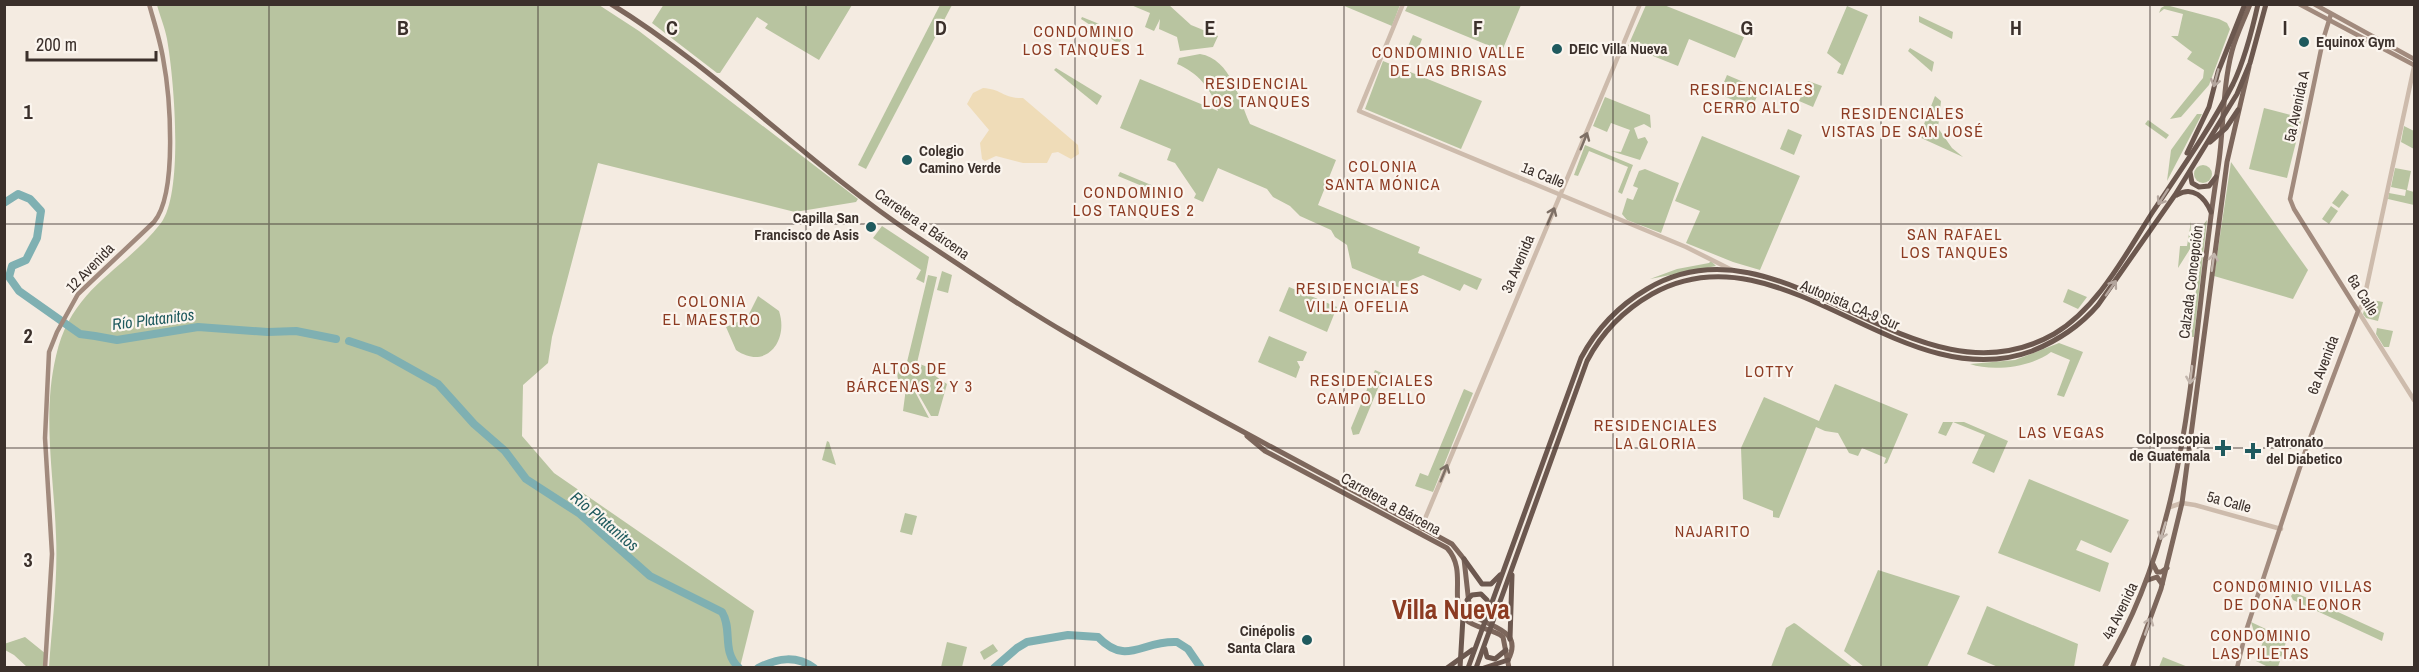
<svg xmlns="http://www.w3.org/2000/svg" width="2419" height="672" font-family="'Archivo Narrow',sans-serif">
<rect width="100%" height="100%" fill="#f4ebe1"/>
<g fill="#b8c4a0">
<path d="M664 4H852V5L819 60 765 28 768 24 757 17 720 73H717L652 23Z"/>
<path d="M157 5H599L639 31 858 199 856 202 795 212 598 163 552 337 548 363 523 385 522 436 554 473 754 611 740 667H49C52 624 58 580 56 536 54 476 42 415 56 356 72 286 123 272 161 223 184 192 174 78 167 39 165 28 160 16 157 5Z"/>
<path d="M940 5H952L866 169 858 165Z"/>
<path d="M1131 5H1169L1191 25 1218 36 1213 47 1180 51 1177 37 1159 29 1160 19 1154 31 1145 27 1150 13Z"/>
<path d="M1342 5H1400L1392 26Z"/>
<path d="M1408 5V4L1521 5 1502 51 1405 11Z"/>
<path d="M1646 5H1664L1744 37 1735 58 1689 39 1678 66 1628 46Z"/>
<path d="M2166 5 2219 19 2227 23 2230 29 2209 85 2181 117 2170 119 2203 78 2204 70 2187 59 2192 52 2171 36H2178L2183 14 2164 9 2159 13 2161 8Z"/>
<path d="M1847 6 1868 15 1843 75 1837 73 1841 64 1827 53Z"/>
<path d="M1919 16 1953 32 1952 39 1919 22Z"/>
<path d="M1082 17 1124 34 1119 44 1081 19Z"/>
<path d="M1413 35 1422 39 1415 57 1405 53Z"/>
<path d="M1910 48 1934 62 1932 72 1908 51Z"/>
<path d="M1200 54C1231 59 1239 100 1250 124L1336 160 1318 205 1420 247 1418 253 1482 279 1477 290 1464 284 1460 291 1423 275 1406 282 1403 289 1352 268 1347 245 1335 237 1331 230 1300 216 1290 206 1273 197 1267 189 1218 168 1203 202 1194 198 1196 194 1175 163 1167 160 1171 149 1120 128 1140 79 1218 111C1212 89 1197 72 1177 64L1179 58Z"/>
<path d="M1383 61 1482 101 1461 149 1365 109Z"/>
<path d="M1056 68 1102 96 1097 105 1054 70Z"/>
<path d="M1727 75 1760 89 1752 108 1719 94Z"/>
<path d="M1808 81 1822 86 1813 107 1799 101Z"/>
<path d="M1935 96 1941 101 1938 128 1952 148 1963 157 1919 137Z"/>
<path d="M1605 97 1650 115 1651 128 1644 124 1634 128 1638 139 1645 137 1648 142 1640 160 1611 151 1621 152 1630 130 1611 123 1607 132 1593 126Z"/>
<path d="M2264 108 2302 118 2287 178 2249 169Z"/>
<path d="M2197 114H2202L2167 181 2171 150Z"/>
<path d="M2148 120 2169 135 2166 139 2145 124Z"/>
<path d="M2404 126 2414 131V149L2401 142Z"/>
<path d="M1788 129 1802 135 1794 155 1780 149Z"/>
<path d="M1702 136 1800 176 1760 270 1733 262 1686 243 1700 211 1675 201Z"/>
<path d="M1585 145 1633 165 1622 194 1618 192 1628 167 1589 151 1578 176 1574 175Z"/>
<path d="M2231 162 2308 270 2293 299 2214 276Z"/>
<circle cx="2203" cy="174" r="9"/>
<path d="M2395 168 2411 171 2407 190 2414 192V205L2388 199 2389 193 2405 196 2406 190 2391 187Z"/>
<path d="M1645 169 1679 183 1661 233 1627 220 1622 214 1627 198 1633 200 1638 188 1633 186 1639 171Z"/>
<path d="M1120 172 1156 187 1154 191 1118 176Z"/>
<path d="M2342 190 2349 195 2339 208 2332 203Z"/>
<path d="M2331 206 2338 211 2329 224 2322 219Z"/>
<path d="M2207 220 2194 337H2192L2190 319 2193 318 2203 225Z"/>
<path d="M2191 221 2190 249 2178 268 2180 246H2187Z"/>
<path d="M882 226 929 257 924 283 916 279 921 270 873 238Z"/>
<path d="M1711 261 1716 266 1650 279 1677 269 1709 263Z"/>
<path d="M942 271 952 275 948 293 937 290Z"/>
<path d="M928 275 937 277 917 363 933 369 931 373 947 384 938 416H931L915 388 917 386 909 388H913L929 418 903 411 906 388C894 381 895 369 907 362Z"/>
<path d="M1289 287 1337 307 1327 332 1279 311Z"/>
<path d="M2068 289 2087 297 2078 309 2063 302Z"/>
<path d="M758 296 779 311C789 341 766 371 736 350L726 327 747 318Z"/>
<path d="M2367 299 2383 302 2378 321 2366 318 2363 314Z"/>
<path d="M2377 328 2393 331 2389 347H2384L2376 334Z"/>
<path d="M1269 336 1307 352 1303 361H1297L1300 367 1296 378 1258 362Z"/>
<path d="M2059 343 2083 352 2064 397 2057 395 2070 360 2051 352C2032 367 1993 372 1970 364L2015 360Z"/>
<path d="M1375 370 1384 374 1359 434 1353 435 1351 428Z"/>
<path d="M1835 384 1908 414 1887 463 1884 464 1886 458 1862 448 1858 456 1849 453 1838 433 1825 431 1816 427 1779 518 1773 517V511L1743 499 1741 448 1764 397 1819 421Z"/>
<path d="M1464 389 1473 393 1433 492 1415 486 1420 473 1428 476Z"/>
<path d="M1943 422H1964L2008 441 1994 473 1972 463 1985 435 1953 422 1946 436 1938 433Z"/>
<path d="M827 441 829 442 836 465 822 460Z"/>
<path d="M2029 479 2129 520 2111 553 2081 540 2076 550 2109 563 2100 592 1998 553Z"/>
<path d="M905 513 917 516 912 535 900 532Z"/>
<path d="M1878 570 1960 596 1927 667H1864L1844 651Z"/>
<path d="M2294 592 2384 633 2382 641 2293 600 2291 596Z"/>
<path d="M1987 606 2078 644 2074 667H1998L1967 654Z"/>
<path d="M2251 622 2287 639 2278 667H2268L2256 661 2264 639 2254 632Z"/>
<path d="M1794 623 1796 624 1853 667H1771L1786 628Z"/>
<path d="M25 637 46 654 45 667H27L14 655 5 650 4 644Z"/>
<path d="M947 642 967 647 962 667H941Z"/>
<path d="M993 644 998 651 984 660 980 652Z"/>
<path d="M2163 657 2188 667H2159Z"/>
</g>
<path fill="#efdcb8" d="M983 88C1002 89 1004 99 1023 98L1078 145 1079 154 1071 159 1058 152 1052 153 1047 163H1023L996 156 985 161 982 159 980 143 989 130 967 104 973 93Z"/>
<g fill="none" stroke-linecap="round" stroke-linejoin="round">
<g stroke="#7fb0b2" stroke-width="8">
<path d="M4 203 18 194 30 199 41 211 37 238 26 260 12 266 9 277 19 291 80 334 95 336 117 340 198 327 268 332 296 331 336 339"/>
<path d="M349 341 379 351 438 384 474 424 505 451 526 479 580 514 650 576 722 612C733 630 721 651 739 668"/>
<path d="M758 668C778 658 796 655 814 668"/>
<path d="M994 668 1017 648 1027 642 1068 635 1098 637C1127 667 1142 640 1177 642L1188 649 1201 668"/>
</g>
<g stroke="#cdbbac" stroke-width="4.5">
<path d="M1403 4 1359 111 1686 247 1732 270"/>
<path d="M2414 67 2363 304 2358 311 2414 400"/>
<path d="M2170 507 2182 503 2195 505 2281 529"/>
<path d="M1419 533 1640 4"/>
</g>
<g stroke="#a18a7d" stroke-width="4.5">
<path d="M2299 4 2414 65"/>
<path d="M2314 4 2414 59"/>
<path d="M45 668 52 554 45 438 49 352 57 332 78 294 154 222C178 193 170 95 163 58 160 40 154 22 149 4"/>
<path d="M2237 668 2246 631 2306 449 2358 311 2294 209 2290 199 2323 40 2331 14"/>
</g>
<g stroke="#7d675c" stroke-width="5">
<path d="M611 4C718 70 807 163 911 233 963 267 1014 303 1068 334 1194 408 1324 474 1452 544L1464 559 1470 613C1485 627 1525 628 1508 660"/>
<path d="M1247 436 1265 451 1447 548C1468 571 1448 601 1465 619 1475 629 1492 628 1503 637L1509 668"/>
<path d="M2153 564 2157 572H2161L2167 568"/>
<path d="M2148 580 2157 577 2162 584"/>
<path d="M2104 668C2196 517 2190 337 2218 168 2224 130 2222 89 2232 51 2236 35 2244 20 2250 4"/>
<path d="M2132 668 2161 589 2182 503 2227 162 2249 67"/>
</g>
<g stroke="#6c584f" stroke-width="5">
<path d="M2210 142 2226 128 2238 110"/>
<path d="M2187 153 2209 107 2218 72 2245 4"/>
<path d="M2190 172 2192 183 2199 187 2209 186 2216 177"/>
<path d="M2177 195C2193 185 2205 198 2211 212"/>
<path d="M1464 559 1482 584H1491L1500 575"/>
<path d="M1467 600 1472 595 1481 594 1487 600 1490 609"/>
<path d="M1510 639 1512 575"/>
<path d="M1485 649 1487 657 1495 659 1506 650"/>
<path d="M1447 668 1472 650"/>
<path d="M1460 668 1463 617"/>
<path d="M1468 668 1581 358C1597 328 1618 306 1647 289 1783 207 1914 414 2054 334 2098 308 2125 255 2152 213 2180 171 2210 129 2233 84 2245 59 2252 31 2258 4"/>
<path d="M1476 668 1587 361C1602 332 1624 310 1652 294 1780 222 1901 400 2032 351 2057 341 2080 326 2098 305L2175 195 2237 94 2250 63 2266 4"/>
<path d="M1484 668 1508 660"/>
</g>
</g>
<defs><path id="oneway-shaft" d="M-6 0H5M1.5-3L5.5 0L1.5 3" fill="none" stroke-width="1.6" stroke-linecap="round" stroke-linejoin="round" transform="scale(1.5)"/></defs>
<g stroke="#b4a69e">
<use href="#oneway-shaft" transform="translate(2216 78) rotate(105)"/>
<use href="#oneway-shaft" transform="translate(2163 197) rotate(123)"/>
<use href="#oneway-shaft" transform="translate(2111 288) rotate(-55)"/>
</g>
<g stroke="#7d6f65">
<use href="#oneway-shaft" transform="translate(1584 141) rotate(-68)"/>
<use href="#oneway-shaft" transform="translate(1551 216) rotate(-67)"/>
<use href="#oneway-shaft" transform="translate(1444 473) rotate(-68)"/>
</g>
<g stroke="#c2b5ac">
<use href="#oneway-shaft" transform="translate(2213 262) rotate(-82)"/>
<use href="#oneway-shaft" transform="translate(2191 375) rotate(97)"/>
<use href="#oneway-shaft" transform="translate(2163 531) rotate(107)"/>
<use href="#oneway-shaft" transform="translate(2148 626) rotate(-71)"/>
</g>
<path fill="none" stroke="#3b302b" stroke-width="1.5" stroke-opacity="0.55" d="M269 4V668M538 4V668M806 4V668M1075 4V668M1344 4V668M1613 4V668M1881 4V668M2150 4V668M4 224H2414M4 448H2414"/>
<g fill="#1f5a5e" stroke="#fbf5ee" stroke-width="2">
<circle cx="2304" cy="42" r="6"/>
<circle cx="1557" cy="49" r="6"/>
<circle cx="907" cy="160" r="6"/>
<circle cx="871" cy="227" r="6"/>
<path d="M2220 439h6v6h6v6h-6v6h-6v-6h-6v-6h6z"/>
<path d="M2250 442h6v6h6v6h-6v6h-6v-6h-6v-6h6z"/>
<circle cx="1307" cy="640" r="6"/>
</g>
<g text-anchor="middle" stroke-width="4.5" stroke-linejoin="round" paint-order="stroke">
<g font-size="15" font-weight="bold" fill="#3b302b" stroke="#fbf5ee" text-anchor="start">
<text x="2316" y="47">Equinox Gym</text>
<text x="1569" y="54">DEIC Villa Nueva</text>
<text x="919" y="156">Colegio<tspan x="919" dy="17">Camino Verde</tspan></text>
<text x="859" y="223" text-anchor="end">Capilla San<tspan x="859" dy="17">Francisco de Asis</tspan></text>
<text x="2210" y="444" text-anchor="end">Colposcopia<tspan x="2210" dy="17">de Guatemala</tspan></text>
<text x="2266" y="447">Patronato<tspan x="2266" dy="17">del Diabetico</tspan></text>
<text x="1295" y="636" text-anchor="end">Cinépolis<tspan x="1295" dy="17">Santa Clara</tspan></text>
</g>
<g font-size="15" fill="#3b302b" stroke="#fbf5ee">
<text transform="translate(2297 106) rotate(-78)" y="5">5a Avenida A</text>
<text transform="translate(1543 175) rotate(22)" y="5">1a Calle</text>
<text transform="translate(922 224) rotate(35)" y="5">Carretera a Bárcena</text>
<text transform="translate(1518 264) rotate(-67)" y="5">3a Avenida</text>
<text transform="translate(90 268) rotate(-46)" y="5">12 Avenida</text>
<text transform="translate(2191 282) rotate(-83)" y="5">Calzada Concepción</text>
<text transform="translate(2363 295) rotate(58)" y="5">6a Calle</text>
<text transform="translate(1850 305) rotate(23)" y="5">Autopista CA-9 Sur</text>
<text transform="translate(2323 365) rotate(-69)" y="5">6a Avenida</text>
<text transform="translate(2229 502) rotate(15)" y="5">5a Calle</text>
<text transform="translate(1391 504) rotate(29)" y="5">Carretera a Bárcena</text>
<text transform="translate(2120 611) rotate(-64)" y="5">4a Avenida</text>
</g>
<g font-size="16" letter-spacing="1.5" fill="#8c3b22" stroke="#fbf5ee">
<text x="1084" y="37">CONDOMINIO<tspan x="1084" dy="18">LOS TANQUES 1</tspan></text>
<text x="1449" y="58">CONDOMINIO VALLE<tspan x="1449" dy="18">DE LAS BRISAS</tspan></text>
<text x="1257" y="89">RESIDENCIAL<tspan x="1257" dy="18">LOS TANQUES</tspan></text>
<text x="1752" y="95">RESIDENCIALES<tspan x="1752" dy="18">CERRO ALTO</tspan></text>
<text x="1903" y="119">RESIDENCIALES<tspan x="1903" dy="18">VISTAS DE SAN JOSÉ</tspan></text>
<text x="1383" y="172">COLONIA<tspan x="1383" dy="18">SANTA MÓNICA</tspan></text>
<text x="1134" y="198">CONDOMINIO<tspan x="1134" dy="18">LOS TANQUES 2</tspan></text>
<text x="1955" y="240">SAN RAFAEL<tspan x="1955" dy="18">LOS TANQUES</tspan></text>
<text x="1358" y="294">RESIDENCIALES<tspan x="1358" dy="18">VILLA OFELIA</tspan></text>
<text x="712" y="307">COLONIA<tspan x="712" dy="18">EL MAESTRO</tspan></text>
<text x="910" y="374">ALTOS DE<tspan x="910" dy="18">BÁRCENAS 2 Y 3</tspan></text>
<text x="1770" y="377">LOTTY</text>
<text x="1372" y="386">RESIDENCIALES<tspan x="1372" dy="18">CAMPO BELLO</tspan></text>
<text x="1656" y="431">RESIDENCIALES<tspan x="1656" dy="18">LA GLORIA</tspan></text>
<text x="2062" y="438">LAS VEGAS</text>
<text x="1713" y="537">NAJARITO</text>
<text x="2293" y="592">CONDOMINIO VILLAS<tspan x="2293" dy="18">DE DOÑA LEONOR</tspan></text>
<text x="2261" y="641">CONDOMINIO<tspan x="2261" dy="18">LAS PILETAS</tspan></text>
</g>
<g font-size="16" font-style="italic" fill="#1f5a5e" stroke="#fbf5ee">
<text transform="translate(153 319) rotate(-7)" y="6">Río Platanitos</text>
<text transform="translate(605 521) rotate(40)" y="6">Río Platanitos</text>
</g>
<g font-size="27" font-weight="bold" fill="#8c3b22" stroke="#fbf5ee">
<text x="1451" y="619">Villa Nueva</text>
</g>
</g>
<g font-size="20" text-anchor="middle" font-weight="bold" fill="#3b302b" stroke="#fbf5ee" stroke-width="4.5" stroke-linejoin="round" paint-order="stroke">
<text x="403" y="35">B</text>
<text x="672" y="35">C</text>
<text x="941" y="35">D</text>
<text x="1210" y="35">E</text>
<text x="1478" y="35">F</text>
<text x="1747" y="35">G</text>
<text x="2016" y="35">H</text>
<text x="2285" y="35">I</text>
<text x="28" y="119">1</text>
<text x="28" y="343">2</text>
<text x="28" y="567">3</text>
</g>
<rect width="2419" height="672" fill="none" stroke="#3b302b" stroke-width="12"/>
<path d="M27 51v9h129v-9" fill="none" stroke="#3b302b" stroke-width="3"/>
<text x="36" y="51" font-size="18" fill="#3b302b" stroke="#fbf5ee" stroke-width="4.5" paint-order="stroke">200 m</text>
</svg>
